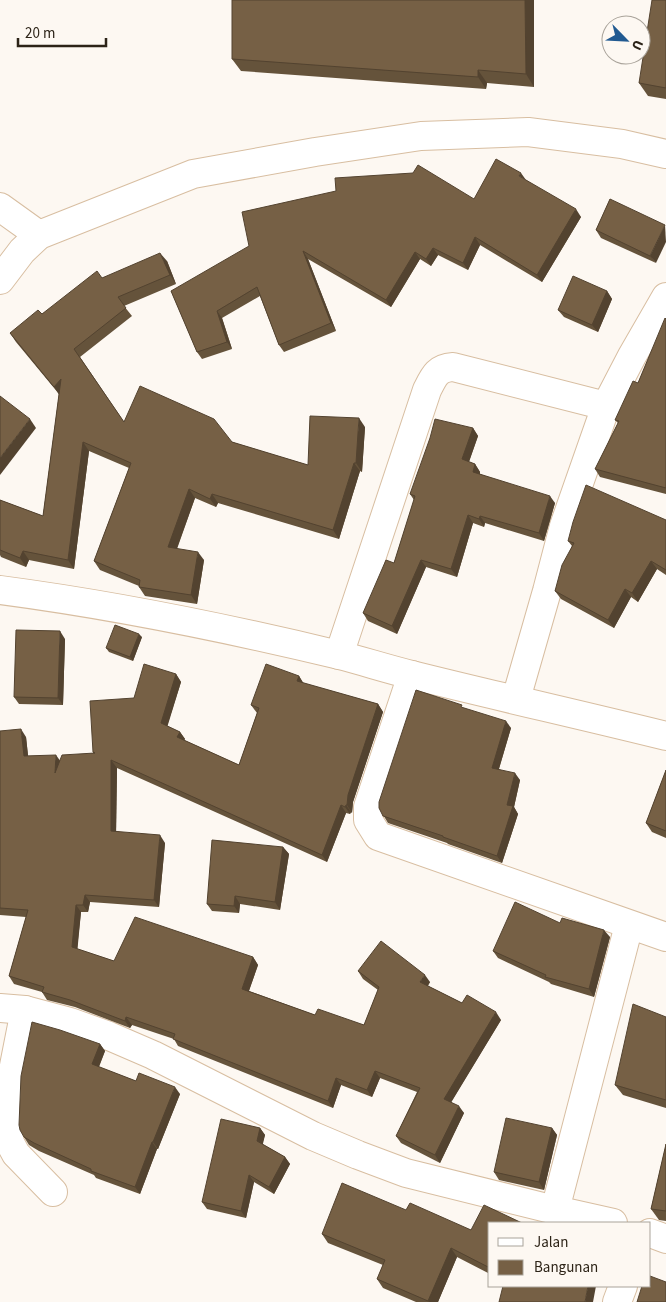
<svg xmlns="http://www.w3.org/2000/svg" width="666" height="1302" font-family="'Source Sans 3',sans-serif">
<rect width="100%" height="100%" fill="#fdf8f2"/>
<g fill="none" stroke-linecap="round" stroke-linejoin="round">
<defs>
<g id="minor">
<path d="M0 207 39 235"/>
<path d="M0 280 22 251 39 235 193 174 315 152 421 136 528 132 622 144 666 154"/>
<path d="M0 590C114 605 227 628 339 655 363 661 387 669 412 675 496 696 581 715 666 736"/>
<path d="M339 655 427 390C434 376 437 368 453 367L606 406"/>
<path d="M412 675 368 807V820L378 836 666 937"/>
<path d="M516 699 547 591 564 526 606 406 632 356 666 297"/>
<path d="M0 1008 25 1010 70 1022 109 1036 153 1055 313 1136 358 1155 406 1173 555 1210 613 1223"/>
<path d="M25 1010 11 1081 8 1133 10 1143 16 1154 53 1192"/>
<path d="M555 1210 629 925"/>
<path d="M650 1233 666 1239"/>
<path d="M617 1302 623 1286"/>
</g>
</defs>
<use href="#minor" stroke="#d8bea1" stroke-width="30"/>
<use href="#minor" stroke="#fff" stroke-width="28"/>
</g>
<g fill="#65533b">
<path d="M534 0V87L487 83 486 89 241 71 232 59Z"/>
<path d="M666 0V99L648 96 639 83Z"/>
<path d="M526 180 581 217 542 282 480 245 468 270 438 255 431 266 420 259 391 307 308 259 336 331 284 352 279 345 260 296 222 318 232 349 202 359 197 352 171 291 474 199Z"/>
<path d="M610 199 656 263 601 238 596 230Z"/>
<path d="M167 261 176 284 124 306 132 316 80 357 124 422 232 442 308 465 365 427 362 472 360 471 339 539 218 503 216 507 195 498 177 549 204 560 197 604 145 596 139 587V586L100 570 94 561 129 468 89 451 74 569 29 560 26 567 1 557 0 555V500L43 516 59 394 16 342 10 333 102 278Z"/>
<path d="M607 291 612 299 598 332 564 317 558 310Z"/>
<path d="M666 319V494L600 477 595 469 618 423 615 420 638 383Z"/>
<path d="M473 428 478 436 469 462 475 464 480 472V474L555 503 544 541 485 523 484 527 473 523 457 577 426 567 397 634 368 621 363 613 394 563 414 500 410 494Z"/>
<path d="M666 520V575L657 569 638 602 631 597 614 628 561 599 555 591 572 546 568 541Z"/>
<path d="M142 637 133 661 109 652 106 648Z"/>
<path d="M65 639 63 705 19 704 14 697Z"/>
<path d="M176 674 181 682 167 726 180 732 185 739 184 740 239 765 257 713 251 705 299 676 303 683 378 704 383 712 353 802 352 813 351 812 350 814 346 813 327 862 117 768 116 831 165 843 159 907 90 902 88 912H81L77 949 114 961 253 957 258 965 249 991 315 1015 364 1025 378 990 363 979 358 971 430 982 428 986 462 1003 501 1020 451 1102 464 1113 440 1163 401 1143 396 1136 417 1092 380 1078 372 1097 341 1085 333 1108 178 1046 174 1039 132 1025 130 1028 75 1007 47 1000 42 992 14 984 9 976 26 917 0 915V731L26 737 28 756 60 761 93 753V752L134 698Z"/>
<path d="M464 708 511 728 499 769 520 780 514 807 518 814 502 863 448 844 447 843 388 823 379 808Z"/>
<path d="M666 770V838L652 832 646 823Z"/>
<path d="M283 847 289 854 280 910 240 904 239 913 212 911 207 904Z"/>
<path d="M560 923 610 937 594 997 551 984 549 982 498 958 493 951Z"/>
<path d="M666 1017V1108L623 1095 615 1085Z"/>
<path d="M100 1044 105 1051 99 1067 136 1081 180 1094 158 1149H157L140 1194 96 1178 94 1175 39 1151 29 1145 24 1137Z"/>
<path d="M260 1128 265 1135 262 1144 285 1157 290 1164 274 1194 254 1182 246 1218 207 1209 202 1202Z"/>
<path d="M552 1128 557 1135 544 1190 499 1180 494 1172Z"/>
<path d="M666 1144V1221L659 1220 651 1209Z"/>
<path d="M406 1210 471 1230 490 1223V1274L457 1257 438 1302H416L383 1288 377 1279 383 1265 328 1243 322 1234Z"/>
</g>
<g fill="#534330">
<path d="M525 0H534V87L526 74Z"/>
<path d="M478 70 487 83 486 89 478 77Z"/>
<path d="M521 173 526 180 519 176Z"/>
<path d="M576 209 581 217 542 282 537 275Z"/>
<path d="M665 225 666 242 656 263 650 256Z"/>
<path d="M475 237 480 245 468 270 463 263Z"/>
<path d="M433 248 438 255 431 266 426 259Z"/>
<path d="M303 251 308 259 336 331 331 323Z"/>
<path d="M415 252 420 259 391 307 386 300Z"/>
<path d="M160 253 167 261 176 284 170 275Z"/>
<path d="M607 291 612 299 598 332 592 325Z"/>
<path d="M217 311 222 318 232 349 227 342Z"/>
<path d="M61 379 60 396 54 387Z"/>
<path d="M359 418 365 427 362 472 356 463Z"/>
<path d="M30 419 36 428 0 475V458Z"/>
<path d="M473 428 478 436 467 467 462 459Z"/>
<path d="M83 442 89 451 74 569 68 560Z"/>
<path d="M354 463 360 471 339 539 333 530Z"/>
<path d="M475 464 480 472 478 480 473 472Z"/>
<path d="M189 489 195 498 174 556 168 547Z"/>
<path d="M212 494 218 503 216 507 210 499Z"/>
<path d="M550 496 555 503 544 541 539 533Z"/>
<path d="M468 515 473 523 457 577 451 569Z"/>
<path d="M480 516 485 523 484 527 479 519Z"/>
<path d="M23 551 29 560 26 567 20 558Z"/>
<path d="M198 552 204 560 197 604 191 595Z"/>
<path d="M421 560 426 567 397 634 392 626Z"/>
<path d="M651 561 657 569 638 602 632 593Z"/>
<path d="M625 589 631 597 614 628 608 620Z"/>
<path d="M60 631 65 639 63 705 58 698Z"/>
<path d="M139 634 142 637 133 661 130 657Z"/>
<path d="M176 674 181 682 166 731 161 723Z"/>
<path d="M299 676 304 684 297 681Z"/>
<path d="M378 704 383 712 353 802 352 813 347 805 348 795Z"/>
<path d="M506 721 511 728 497 775 492 768Z"/>
<path d="M21 729 26 737 29 764 24 756Z"/>
<path d="M180 732 185 739 182 744 177 737Z"/>
<path d="M56 755 61 762 55 773Z"/>
<path d="M111 760 117 768 116 838 111 831Z"/>
<path d="M515 773 520 780 514 807 518 814 502 863 497 856 507 805Z"/>
<path d="M341 805 346 813 327 862 322 855Z"/>
<path d="M346 805 351 812 350 814 345 807Z"/>
<path d="M160 835 165 843 159 907 154 900Z"/>
<path d="M283 847 289 854 280 910 275 902Z"/>
<path d="M85 895 90 902 88 912 83 905Z"/>
<path d="M235 896 240 904 239 913 234 906Z"/>
<path d="M76 905 81 912 77 954 72 947Z"/>
<path d="M604 930 610 937 594 997 589 989Z"/>
<path d="M253 957 258 965 247 996 242 989Z"/>
<path d="M425 975 430 982 425 989 420 982Z"/>
<path d="M496 1012 501 1020 449 1106 444 1099Z"/>
<path d="M126 1017 132 1025 130 1028 125 1021Z"/>
<path d="M100 1044 105 1051 97 1071 92 1064Z"/>
<path d="M375 1071 380 1078 372 1097 367 1090Z"/>
<path d="M336 1078 341 1085 333 1108 328 1101Z"/>
<path d="M175 1087 180 1094 158 1149 153 1142Z"/>
<path d="M459 1106 464 1113 440 1163 435 1155Z"/>
<path d="M260 1128 265 1135 262 1148 257 1141Z"/>
<path d="M552 1128 557 1135 544 1190 539 1182Z"/>
<path d="M152 1142 157 1149 140 1194 135 1187Z"/>
<path d="M285 1157 290 1164 274 1194 269 1187Z"/>
<path d="M249 1175 254 1182 246 1218 241 1211Z"/>
<path d="M451 1248 457 1257 438 1302H429L428 1301Z"/>
<path d="M588 1286H596L593 1302H585Z"/>
</g>
<g fill="#766045" stroke="#534330">
<path d="M232 0H525L526 74 478 70V77L232 59Z"/>
<path d="M652 0H666V88L639 83Z"/>
<path d="M496 159 521 173 519 176 576 209 537 275 475 237 463 263 433 248 426 259 415 252 386 300 303 251 331 323 279 345 257 287 217 311 227 342 197 352 171 291 249 246 242 212 336 191 335 178 413 173 418 165 474 199Z"/>
<path d="M610 199 665 225 650 256 596 230Z"/>
<path d="M160 253 170 275 118 297 126 308 74 349 124 422 140 386 214 419 232 442 308 465 310 416 359 418 356 463H354L333 530 212 494 210 499 189 489 168 547 198 552 191 595 139 587 140 580 94 561 131 463 83 442 68 560 23 551 20 558 0 550V500L43 516 61 379 54 387 10 333 38 310 42 314 97 271 102 278Z"/>
<path d="M573 276 607 291 592 325 558 310Z"/>
<path d="M665 318 666 319V488L595 469 619 421 615 420 633 381 638 383Z"/>
<path d="M0 396 30 419 0 458Z"/>
<path d="M435 419 473 428 462 459 475 464 473 472 550 496 539 533 480 516 479 519 468 515 451 569 421 560 392 626 363 613 386 560 394 563 415 496 410 494 430 438Z"/>
<path d="M586 485 666 520V570L651 561 632 593 625 589 608 620 555 591 562 565 574 543 568 541 573 522Z"/>
<path d="M115 625 139 634 130 657 106 648Z"/>
<path d="M16 630 60 631 58 698 14 697Z"/>
<path d="M144 664 176 674 161 723 180 732 177 737 239 765 259 708 251 705 266 664 299 676 297 681 378 704 348 795 347 805H346L345 807 341 805 322 855 111 760V831L160 835 154 900 85 895 83 905H76L72 947 114 961 135 917 253 957 242 989 315 1015 318 1009 364 1025 379 987 358 971 381 941 425 975 420 982 462 1003 467 995 496 1012 444 1099 459 1106 435 1155 396 1136 420 1088 375 1071 367 1090 336 1078 328 1101 173 1039 175 1034 126 1017 125 1021 70 1000 42 992 44 987 9 976 28 910 0 908V731L21 729 24 756 56 755 55 773 62 755 95 753 93 752 90 701 134 698Z"/>
<path d="M416 690 462 705 461 707 506 721 492 768 515 773 507 805 513 806 497 856 443 837V836L383 816 379 808V802Z"/>
<path d="M666 770V831L646 823Z"/>
<path d="M212 840 283 847 275 902 235 896 234 906 207 904Z"/>
<path d="M515 902 560 923 562 918 604 930 589 989 545 977 546 975 493 951Z"/>
<path d="M633 1004 666 1017V1100L615 1085Z"/>
<path d="M32 1022 60 1030 100 1044 92 1064 136 1081 139 1073 175 1087 153 1142H152L135 1187 91 1171V1169L34 1143 24 1137 20 1130 19 1125 21 1076Z"/>
<path d="M506 1118 552 1128 539 1182 494 1172Z"/>
<path d="M221 1119 260 1128 257 1141 285 1157 269 1187 249 1175 241 1211 202 1202Z"/>
<path d="M666 1144V1211L651 1209Z"/>
<path d="M342 1183 406 1210 410 1203 471 1230 484 1205 522 1223H490V1268L451 1248 428 1301 377 1279 385 1260 322 1234Z"/>
<path d="M650 1276 666 1282V1302H637L642 1286H650Z"/>
<path d="M503 1286H588L585 1302H499Z"/>
</g>
<rect x="488" y="1222" width="162" height="65" fill="#fdf8f2" stroke="#a9a39a"/>
<rect x="498" y="1238" width="25" height="8" fill="#ffffff" stroke="#a9a39a"/>
<text x="534" y="1247" font-size="15" fill="#2c2317">Jalan</text>
<rect x="498" y="1260" width="25" height="15" fill="#766045" stroke="#a9a39a"/>
<text x="534" y="1272" font-size="15" fill="#2c2317">Bangunan</text>
<g transform="translate(626 40) rotate(114)"><circle r="24" fill="#fdf8f2" stroke="#a9a39a"/>
<path d="M0-4L9 19L0 12L-9 19Z" fill="#215a91"/>
<text y="-8" font-size="14" font-weight="bold" text-anchor="middle" fill="#2c2317">U</text>
</g>
<path d="M18 38v8h88v-8" fill="none" stroke="#2c2317" stroke-width="2.5"/>
<text x="25" y="38" font-size="15" fill="#2c2317" stroke="#fdf8f2" stroke-width="4" paint-order="stroke">20 m</text>
</svg>
